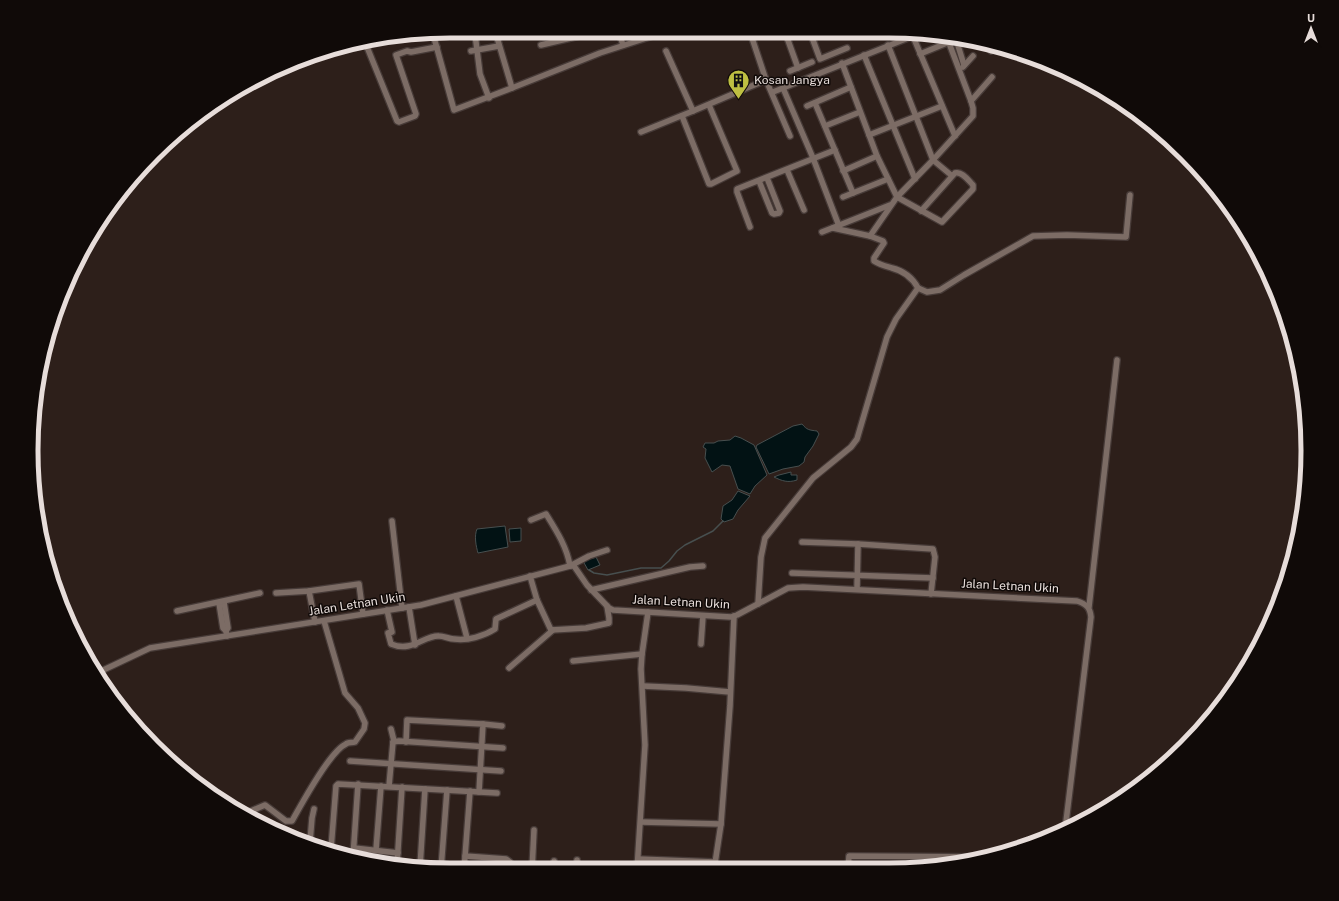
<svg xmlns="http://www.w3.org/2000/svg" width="1339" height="901" font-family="'Public Sans',sans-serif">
<rect width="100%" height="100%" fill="#2d1f1a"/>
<g fill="#021214" stroke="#474f4f">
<path d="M802 424C807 430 809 430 817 431L819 434 813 446 805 457 804 462 799 466 783 469 769 474 756 447 757 445 793 426Z"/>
<path d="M735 436 741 438 754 445 767 475 755 486 750 494 738 489 730 466 722 465 712 472 705 458 706 449 703 447 705 443H714L718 441 730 440Z"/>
<path d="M791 472V475H797V480C788 483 782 481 774 477L779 475Z"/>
<path d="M738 491 750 496 738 510 733 519 724 522 721 519 723 506 732 500Z"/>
<path d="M505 526 508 547 478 553C476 546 474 536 477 529Z"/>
<path d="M521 528V541L510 542 509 529Z"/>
<path d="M596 557 600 565 588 570 583 561Z"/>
</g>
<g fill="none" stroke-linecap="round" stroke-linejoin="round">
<path stroke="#474f4f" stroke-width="1.5" d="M589 570 594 573 607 575 641 568H661L669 561 677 551 685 545 713 531 723 521"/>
<defs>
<g id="minor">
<path d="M785 32 798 68"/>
<path d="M810 32 820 59 847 48"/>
<path d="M619 33 623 45"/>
<path d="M433 34 454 110 512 88 600 53 662 33"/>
<path d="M475 34 480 74 489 98"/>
<path d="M496 34 512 88"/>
<path d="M912 34 955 136"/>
<path d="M956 39 964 65"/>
<path d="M365 42 397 121 399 122 415 116 416 114 396 55 407 51 411 52 437 47"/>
<path d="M541 45 592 33"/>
<path d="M888 45 933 160 951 175"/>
<path d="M989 45 991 51"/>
<path d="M471 51 499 46"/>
<path d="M666 51 693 111 766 80 750 32"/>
<path d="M920 54 959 38"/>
<path d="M864 55 915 179"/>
<path d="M842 63 877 156 897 197 942 222 973 189V185C968 180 962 171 955 173L921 211"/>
<path d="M963 67 973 56"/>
<path d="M790 71 812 62"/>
<path d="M766 80 790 136"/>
<path d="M783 88 813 158 839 226"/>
<path d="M773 92 913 36"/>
<path d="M971 101 992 77"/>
<path d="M815 103 853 193"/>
<path d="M807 106 851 87"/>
<path d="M682 116 709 184H711L737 171 709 105"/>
<path d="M825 126 860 112"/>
<path d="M641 132 693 111"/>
<path d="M869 135 942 106"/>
<path d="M787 170 804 210"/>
<path d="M843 171 877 156"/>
<path d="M759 181 772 213 774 214 779 213 780 211 767 178"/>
<path d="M843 197 888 179"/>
<path d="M750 227 737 192V189L835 150"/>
<path d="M833 228 870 236 883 241 884 243 874 258V261C880 265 885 266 892 268 904 271 912 277 918 288"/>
<path d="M822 232 890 205"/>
<path d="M870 236 897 197 933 160 973 116V108L971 101 949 43"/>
<path d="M531 520 546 514C556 530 567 547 570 566L589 556 607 550"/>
<path d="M392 521 402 608"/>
<path d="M802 542 858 544 933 549 935 557 931 594"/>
<path d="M792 573 933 578"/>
<path d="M530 576 537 600 551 630 586 628 609 623V618L607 606"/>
<path d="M857 589 858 544"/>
<path d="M591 590 690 567 703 566"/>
<path d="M309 591 315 622"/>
<path d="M276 593 309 591 359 584 363 614"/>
<path d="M456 596 467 638"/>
<path d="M224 602 228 628 226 631 227 636"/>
<path d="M219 603 223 628 226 631"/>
<path d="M758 604 761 557 765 538 813 478 851 447 857 439 887 337 896 319 918 288 927 292 940 290 964 275 1033 236 1067 235 1126 237 1130 195"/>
<path d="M409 607 415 645"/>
<path d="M1089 607 1117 360"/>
<path d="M387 610 392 632 388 633 391 644C412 653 424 635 439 636 444 636 449 639 454 639 468 641 484 636 495 629L496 619 537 600"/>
<path d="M177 611 260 593"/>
<path d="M701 644 703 616"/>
<path d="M573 661 642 654"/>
<path d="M509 668 553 630"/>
<path d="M97 673 150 648 421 605 570 566H574L587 585 609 608 613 610 731 617 737 615 788 588 803 587 1077 601C1086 604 1090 607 1091 617L1065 830"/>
<path d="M643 686 686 688 730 692"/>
<path d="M483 724 502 726"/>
<path d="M391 729 394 741 393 742"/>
<path d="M406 742 407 720 483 724 479 792"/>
<path d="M350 761 501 771"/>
<path d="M389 786 393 742 399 741 503 748"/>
<path d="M244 814 265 805 286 821H292C301 805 330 751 346 744 348 742 352 743 355 742L364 729 365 723 358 708 345 693 324 621"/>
<path d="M641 822 721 824"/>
<path d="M310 842 312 818 314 809"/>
<path d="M354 848 398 853"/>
<path d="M331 849 336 786 338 784 497 793"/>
<path d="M376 850 381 786"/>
<path d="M465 856 506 859 510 862V870"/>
<path d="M353 857 358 784"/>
<path d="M638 859 714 862"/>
<path d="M397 865 402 787"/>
<path d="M420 867 425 789"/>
<path d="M441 869 447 790"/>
<path d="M464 870 470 791"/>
<path d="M532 870 534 830"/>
<path d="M553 870 554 861"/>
<path d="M577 870V860"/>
<path d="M637 870 645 745 641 669 642 654 648 612"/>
<path d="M714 870 721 824 730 706 734 616"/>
<path d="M848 870 849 856 988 857"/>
</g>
</defs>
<use href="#minor" stroke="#473b38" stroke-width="8"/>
<use href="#minor" stroke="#7c6c65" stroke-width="5.5"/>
</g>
<defs>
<symbol id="building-pin" viewBox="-11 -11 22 30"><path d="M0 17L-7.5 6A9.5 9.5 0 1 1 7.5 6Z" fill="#bebf42" stroke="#100a08"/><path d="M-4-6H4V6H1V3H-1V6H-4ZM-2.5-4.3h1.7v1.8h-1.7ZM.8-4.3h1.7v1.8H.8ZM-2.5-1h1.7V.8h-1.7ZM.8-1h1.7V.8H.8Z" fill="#111"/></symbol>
</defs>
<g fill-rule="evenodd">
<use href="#building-pin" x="726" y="68" width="25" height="34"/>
</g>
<g text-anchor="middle" stroke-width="3" stroke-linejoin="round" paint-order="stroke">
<g font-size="12" fill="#e7ddda" stroke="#100a08" text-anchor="start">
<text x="754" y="84">Kosan Jangya</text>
</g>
<g font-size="12" fill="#e7ddda" stroke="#100a08">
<text transform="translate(1010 586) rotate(3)" y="4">Jalan Letnan Ukin</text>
<text transform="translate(681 602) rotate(3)" y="4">Jalan Letnan Ukin</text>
<text transform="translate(357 604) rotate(-9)" y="4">Jalan Letnan Ukin</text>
</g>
</g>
<path d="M0 0H1339V901H0ZM450 38H889A412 412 0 0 1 1301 450V451A412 412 0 0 1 889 863H450A412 412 0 0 1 38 451V450A412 412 0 0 1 450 38Z" fill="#100a08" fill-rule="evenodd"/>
<path fill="none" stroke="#e7ddda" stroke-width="5" d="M450 38H889A412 412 0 0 1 1301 450V451A412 412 0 0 1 889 863H450A412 412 0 0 1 38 451V450A412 412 0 0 1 450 38Z"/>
<g transform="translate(1311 28)" stroke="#100a08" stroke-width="3" paint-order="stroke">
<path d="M0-3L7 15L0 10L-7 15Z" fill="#e7ddda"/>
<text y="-6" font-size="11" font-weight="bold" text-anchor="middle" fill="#e7ddda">U</text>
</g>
</svg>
